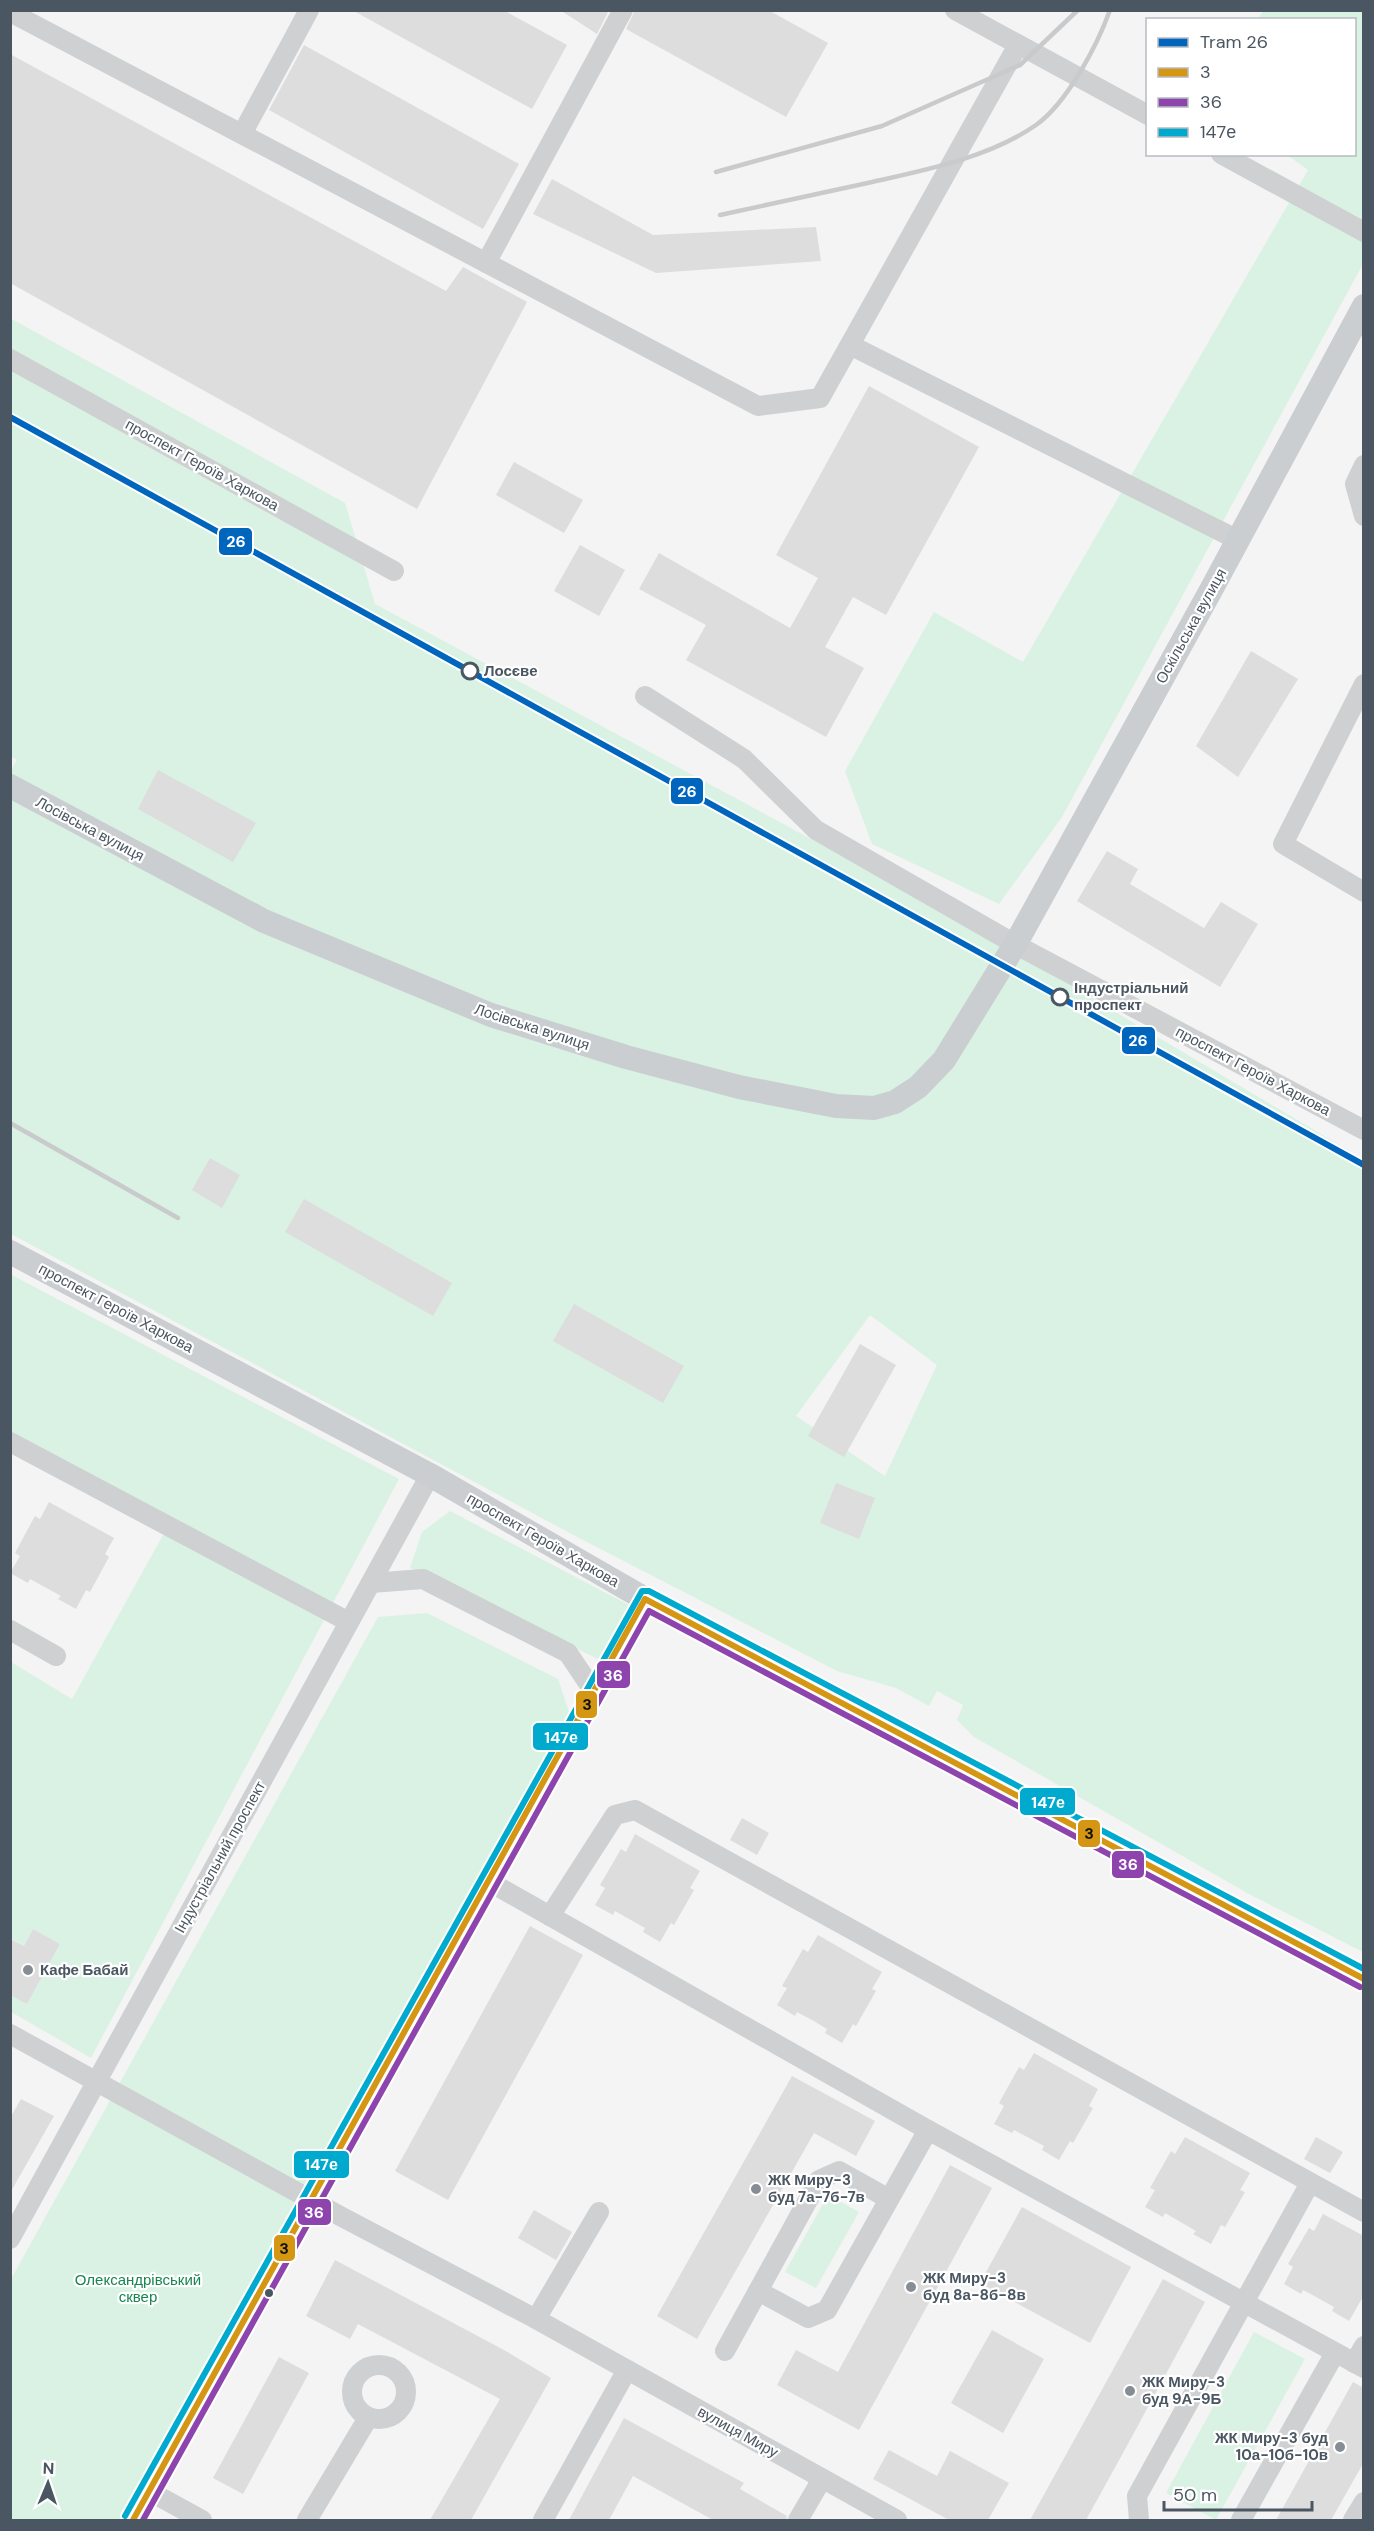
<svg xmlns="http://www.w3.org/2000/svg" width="1374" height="2531" font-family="'DM Sans',sans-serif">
<rect width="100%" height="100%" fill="#f4f4f4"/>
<g fill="#d9f2e3" fill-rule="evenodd">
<path d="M1263 11H1363V264L1062 817 999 904 872 844 845 771 934 612 1023 662 1308 170 1287 155 1354 154V20L1258 19Z"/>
<path d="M10 318 345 503 375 604 947 912 1363 1159V1952L1249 1894 974 1737 957 1720 963 1705 937 1691 929 1706 896 1688 837 1671 581 1539 11 1234 10 772 17 760 10 756ZM870 1315 937 1365 885 1476 796 1416Z"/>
<path d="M10 1274 399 1479 91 2058 11 2012V1995L27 2004 60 1944 33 1929 24 1946 11 1939V1662L72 1699 168 1526 11 1442Z"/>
<path d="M450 1511 629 1605 600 1660 410 1568 422 1532Z"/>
<path d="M427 1613 558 1679 574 1727 308 2225 286 2213 308 2226 140 2520H11V2279L378 1617Z"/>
<path d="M828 2195 859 2212 816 2288 785 2272Z"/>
<path d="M1254 2332 1305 2359 1216 2520 1166 2493Z"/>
</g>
<g fill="#ddddde">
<path d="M352 10H503L567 45 532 109Z"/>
<path d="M560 10H609L597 34Z"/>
<path d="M635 10H768L828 43 786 117 626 29Z"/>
<path d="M304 45 519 164 483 229 269 110Z"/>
<path d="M10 54 446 291 463 267 527 302 417 509 10 283Z"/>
<path d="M552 179 653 235 816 227 821 261 656 273 533 214Z"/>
<path d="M869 386 979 447 886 615 853 597 825 647 864 668 826 737 686 660 706 625 639 589 659 553 790 628 818 578 776 555Z"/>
<path d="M514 462 583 500 564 533 496 495Z"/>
<path d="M580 545 625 570 599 616 554 591Z"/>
<path d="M1251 651 1298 679 1238 777 1196 746Z"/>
<path d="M158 770 256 823 233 862 138 809Z"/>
<path d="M1107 851 1138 869 1130 884 1204 928 1221 902 1258 924 1220 987 1077 901Z"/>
<path d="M210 1158 240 1175 222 1208 192 1190Z"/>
<path d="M304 1199 452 1283 433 1316 285 1232Z"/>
<path d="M574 1304 684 1366 663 1403 553 1341Z"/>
<path d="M860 1344 896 1365 844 1457 808 1436Z"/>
<path d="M836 1483 875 1498 859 1539 820 1523Z"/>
<path d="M49 1502 114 1538 105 1554 109 1557 90 1592 86 1590 76 1609 58 1599 61 1596 30 1579 28 1583 10 1573 20 1556 15 1553 35 1516 40 1519Z"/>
<path d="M742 1818 769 1833 757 1855 730 1840Z"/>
<path d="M635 1834 700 1871 690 1888 694 1890 674 1925 671 1923 660 1942 643 1932 645 1928 615 1911 613 1915 595 1905 605 1888 600 1885 621 1849 626 1852Z"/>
<path d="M530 1926 583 1955 448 2200 395 2171Z"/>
<path d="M33 1929 60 1944 27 2004 10 1995V1939L24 1946Z"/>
<path d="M818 1935 882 1972 872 1989 876 1991 856 2026 853 2024 842 2043 825 2033 827 2029 812 2020 797 2012 795 2016 777 2005 787 1988 782 1986 803 1949 808 1952Z"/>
<path d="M1034 2053 1098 2089 1089 2106 1093 2108 1073 2143 1070 2141 1059 2160 1042 2150 1044 2146 1014 2130 1012 2133 994 2124 1004 2106 999 2103 1019 2067 1024 2070Z"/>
<path d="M792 2076 875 2121 856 2156 814 2133 697 2339 657 2316Z"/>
<path d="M21 2099 54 2116 10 2193V2118Z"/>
<path d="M1185 2137 1250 2173 1240 2190 1245 2192 1225 2227 1221 2225 1211 2244 1193 2234 1196 2231 1165 2213 1163 2217 1145 2207 1155 2190 1150 2188 1171 2151 1175 2154Z"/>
<path d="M1316 2137 1343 2152 1330 2173 1304 2159Z"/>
<path d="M950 2165 992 2188 859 2430 777 2385 796 2350 838 2372Z"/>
<path d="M1022 2207 1131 2267 1090 2343 980 2283Z"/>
<path d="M534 2210 572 2232 556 2260 518 2238Z"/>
<path d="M1323 2214 1364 2236V2295L1349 2321 1332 2311 1334 2307 1318 2298 1303 2290 1301 2294 1284 2284 1293 2267 1288 2264 1309 2228 1314 2231Z"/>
<path d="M335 2260 504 2350 551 2378 471 2520H430L500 2399 358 2324 350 2339 306 2316Z"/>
<path d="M1163 2279 1205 2302 1123 2453 1086 2520H1030Z"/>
<path d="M992 2330 1044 2359 1003 2433 951 2403Z"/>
<path d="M279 2357 309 2373 243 2494 213 2478Z"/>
<path d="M1353 2382 1364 2388V2462L1331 2520H1276Z"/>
<path d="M624 2418 744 2483 740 2489 787 2516 786 2520H713L633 2476 609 2520H569Z"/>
<path d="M889 2450 937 2476 950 2451 1009 2483 988 2520H949L873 2479Z"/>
</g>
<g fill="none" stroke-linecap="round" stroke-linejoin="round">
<g stroke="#ced0d2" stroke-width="20">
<path d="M955 10 1148 115"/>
<path d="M10 12 758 406 820 398 1018 45"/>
<path d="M242 134 309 10"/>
<path d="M1221 154 1364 232"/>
<path d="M486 263 623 10"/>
<path d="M850 345 1238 540"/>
<path d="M10 359 394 571"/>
<path d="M1364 465 1355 484 1364 516"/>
<path d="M1364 684 1283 844 1364 892"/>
<path d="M645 696 744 759 816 830 1022 948 1364 1130"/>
<path d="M10 1442 349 1622"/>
<path d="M371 1583 423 1579 568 1653 594 1692"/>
<path d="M10 1630 56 1656"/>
<path d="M488 1881 928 2130 1364 2368"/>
<path d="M550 1916 615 1815 635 1810 1364 2212"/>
<path d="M10 2034 342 2217 536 2319 897 2520"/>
<path d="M10 2239 430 1475"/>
<path d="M758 2291 819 2180 839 2171 889 2199"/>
<path d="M536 2319 599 2212"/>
<path d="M725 2351 758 2291 808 2318 827 2310 928 2130"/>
<path d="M1354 2363 1364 2346"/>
<circle cx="379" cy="2392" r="27"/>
<path d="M149 2491 202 2520"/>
<path d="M133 2520 645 1599"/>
<path d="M307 2520 368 2418"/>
<path d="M543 2520 627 2370"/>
<path d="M798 2520 822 2479"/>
<path d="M1139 2520 1137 2496 1310 2183"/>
<path d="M1241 2520 1335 2353"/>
<path d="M1353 2520 1364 2502"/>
</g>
<g stroke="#caced1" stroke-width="24">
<path d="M10 786 264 921 491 1015 626 1057 739 1087 836 1106 874 1108 895 1102 918 1087 944 1060 1016 943 1211 590 1364 306"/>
<path d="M10 1252 430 1475 645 1599 1364 1979"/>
</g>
<g stroke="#c9cacc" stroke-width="4.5">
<path d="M716 172 882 126 1020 65 1078 10"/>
<path d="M720 215C768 205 815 194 863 184 920 171 987 159 1036 125 1067 103 1097 46 1110 10"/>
<path d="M10 1123 178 1218"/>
</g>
<defs>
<path id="bus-1" d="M133 2520 645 1599 1364 1979"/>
<path id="bus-2" d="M143 2520 649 1611 1360 1987"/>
<path id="bus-3" d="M125 2516 642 1591H649L1364 1969"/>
</defs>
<use href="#bus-1" stroke="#fff" stroke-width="10"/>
<use href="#bus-2" stroke="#fff" stroke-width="10"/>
<use href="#bus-3" stroke="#fff" stroke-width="10"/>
<use href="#bus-1" stroke="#d49613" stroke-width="6"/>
<use href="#bus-2" stroke="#8e44ad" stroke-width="6"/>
<use href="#bus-3" stroke="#00a9ce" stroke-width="6"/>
<defs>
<path id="tram-1" d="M10 417 1364 1165"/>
</defs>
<use href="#tram-1" stroke="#fff" stroke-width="10"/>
<use href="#tram-1" stroke="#0065bd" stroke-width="6"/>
</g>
<g fill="#fff" stroke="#4a5661" stroke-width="3">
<circle cx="470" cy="671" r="8"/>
<circle cx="1060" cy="997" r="8"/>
</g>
<g fill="#868d94" stroke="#fff" stroke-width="2">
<circle cx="28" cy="1970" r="6"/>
<circle cx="756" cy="2189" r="6"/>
<circle cx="911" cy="2287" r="6"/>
<circle cx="1130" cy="2391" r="6"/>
<circle cx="1340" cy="2447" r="6"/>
</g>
<circle fill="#4a5661" stroke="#fff" stroke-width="2" cx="269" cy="2293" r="5"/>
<g text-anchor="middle" stroke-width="4.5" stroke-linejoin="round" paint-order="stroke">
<g font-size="15" fill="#4a5661" stroke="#fff">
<text transform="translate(202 465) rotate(29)" y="5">проспект Героїв Харкова</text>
<text transform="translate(1191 626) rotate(-61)" y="5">Оскільська вулиця</text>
<text transform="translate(90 829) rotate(28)" y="5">Лосівська вулиця</text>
<text transform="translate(532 1027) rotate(18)" y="5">Лосівська вулиця</text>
<text transform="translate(1253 1071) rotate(28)" y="5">проспект Героїв Харкова</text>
<text transform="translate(116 1308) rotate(28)" y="5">проспект Героїв Харкова</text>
<text transform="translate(543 1540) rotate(30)" y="5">проспект Героїв Харкова</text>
<text transform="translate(220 1857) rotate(-61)" y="5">Індустріальний проспект</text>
<text transform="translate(738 2432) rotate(29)" y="5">вулиця Миру</text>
</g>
<g font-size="15" font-weight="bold" fill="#4a5661" stroke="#fff" text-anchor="start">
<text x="484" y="676">Лосєве</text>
<text x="1074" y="993">Індустріальний<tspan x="1074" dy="17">проспект</tspan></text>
</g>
<g font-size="15" font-weight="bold" fill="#4a5661" stroke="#fff" text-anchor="start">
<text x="40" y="1975">Кафе Бабай</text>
<text x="768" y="2185">ЖК Миру-3<tspan x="768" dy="17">буд 7а-7б-7в</tspan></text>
<text x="923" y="2283">ЖК Миру-3<tspan x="923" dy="17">буд 8а-8б-8в</tspan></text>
<text x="1142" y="2387">ЖК Миру-3<tspan x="1142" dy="17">буд 9А-9Б</tspan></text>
<text x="1328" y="2443" text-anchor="end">ЖК Миру-3 буд<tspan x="1328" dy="17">10а-10б-10в</tspan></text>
</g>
<g font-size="15" fill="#17864f" stroke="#fff">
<text x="138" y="2285">Олександрівський<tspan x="138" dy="17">сквер</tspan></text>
</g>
</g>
<g stroke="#fff" stroke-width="2">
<rect x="218" y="527" width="35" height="29" rx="6" fill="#0065bd"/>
<rect x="670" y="777" width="34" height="28" rx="6" fill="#0065bd"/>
<rect x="1121" y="1026" width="35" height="29" rx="6" fill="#0065bd"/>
<rect x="596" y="1660" width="35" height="29" rx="6" fill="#8e44ad"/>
<rect x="575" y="1690" width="23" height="29" rx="6" fill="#d49613"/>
<rect x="532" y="1722" width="57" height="29" rx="6" fill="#00a9ce"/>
<rect x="1019" y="1787" width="57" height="29" rx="6" fill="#00a9ce"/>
<rect x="1077" y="1819" width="24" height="29" rx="6" fill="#d49613"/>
<rect x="1111" y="1850" width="34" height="29" rx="6" fill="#8e44ad"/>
<rect x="293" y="2150" width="57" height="29" rx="6" fill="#00a9ce"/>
<rect x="297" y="2198" width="35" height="28" rx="6" fill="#8e44ad"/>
<rect x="273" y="2234" width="23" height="28" rx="6" fill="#d49613"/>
</g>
<g font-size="16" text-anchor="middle" font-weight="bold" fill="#fff">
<text x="236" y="547">26</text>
<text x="687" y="797">26</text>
<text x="1138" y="1046">26</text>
<text x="613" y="1681">36</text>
<text x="561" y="1743">147е</text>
<text x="1048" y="1808">147е</text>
<text x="1128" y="1870">36</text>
<text x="321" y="2170">147е</text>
<text x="314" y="2218">36</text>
</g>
<g font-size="16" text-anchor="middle" font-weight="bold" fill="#111">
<text x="587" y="1710">3</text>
<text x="1089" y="1839">3</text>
<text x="284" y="2254">3</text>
</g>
<rect width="1374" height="2531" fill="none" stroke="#4a5661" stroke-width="24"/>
<rect x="1146" y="18" width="210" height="138" fill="#ffffff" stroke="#b7bbc0" stroke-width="1.5"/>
<rect x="1158" y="38" width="30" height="9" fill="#0065bd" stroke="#b7bbc0" stroke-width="1.5"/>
<text x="1200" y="48" font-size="18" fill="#4a5661">Tram 26</text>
<rect x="1158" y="68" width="30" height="9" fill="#d49613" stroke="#b7bbc0" stroke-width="1.5"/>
<text x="1200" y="78" font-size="18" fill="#4a5661">3</text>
<rect x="1158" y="98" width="30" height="9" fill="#8e44ad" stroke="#b7bbc0" stroke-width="1.5"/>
<text x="1200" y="108" font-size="18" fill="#4a5661">36</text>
<rect x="1158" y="128" width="30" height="9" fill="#00a9ce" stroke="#b7bbc0" stroke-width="1.5"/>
<text x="1200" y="138" font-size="18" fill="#4a5661">147е</text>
<g transform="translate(48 2483) rotate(2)" stroke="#ffffff" stroke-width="4.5" paint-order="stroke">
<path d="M0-4.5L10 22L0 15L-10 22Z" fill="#4a5661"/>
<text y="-9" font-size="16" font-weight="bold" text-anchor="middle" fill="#4a5661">N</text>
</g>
<path d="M1164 2501v9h148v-9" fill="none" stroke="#4a5661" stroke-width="3"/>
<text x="1173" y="2501" font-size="18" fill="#4a5661" stroke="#ffffff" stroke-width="4.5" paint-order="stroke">50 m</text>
</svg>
